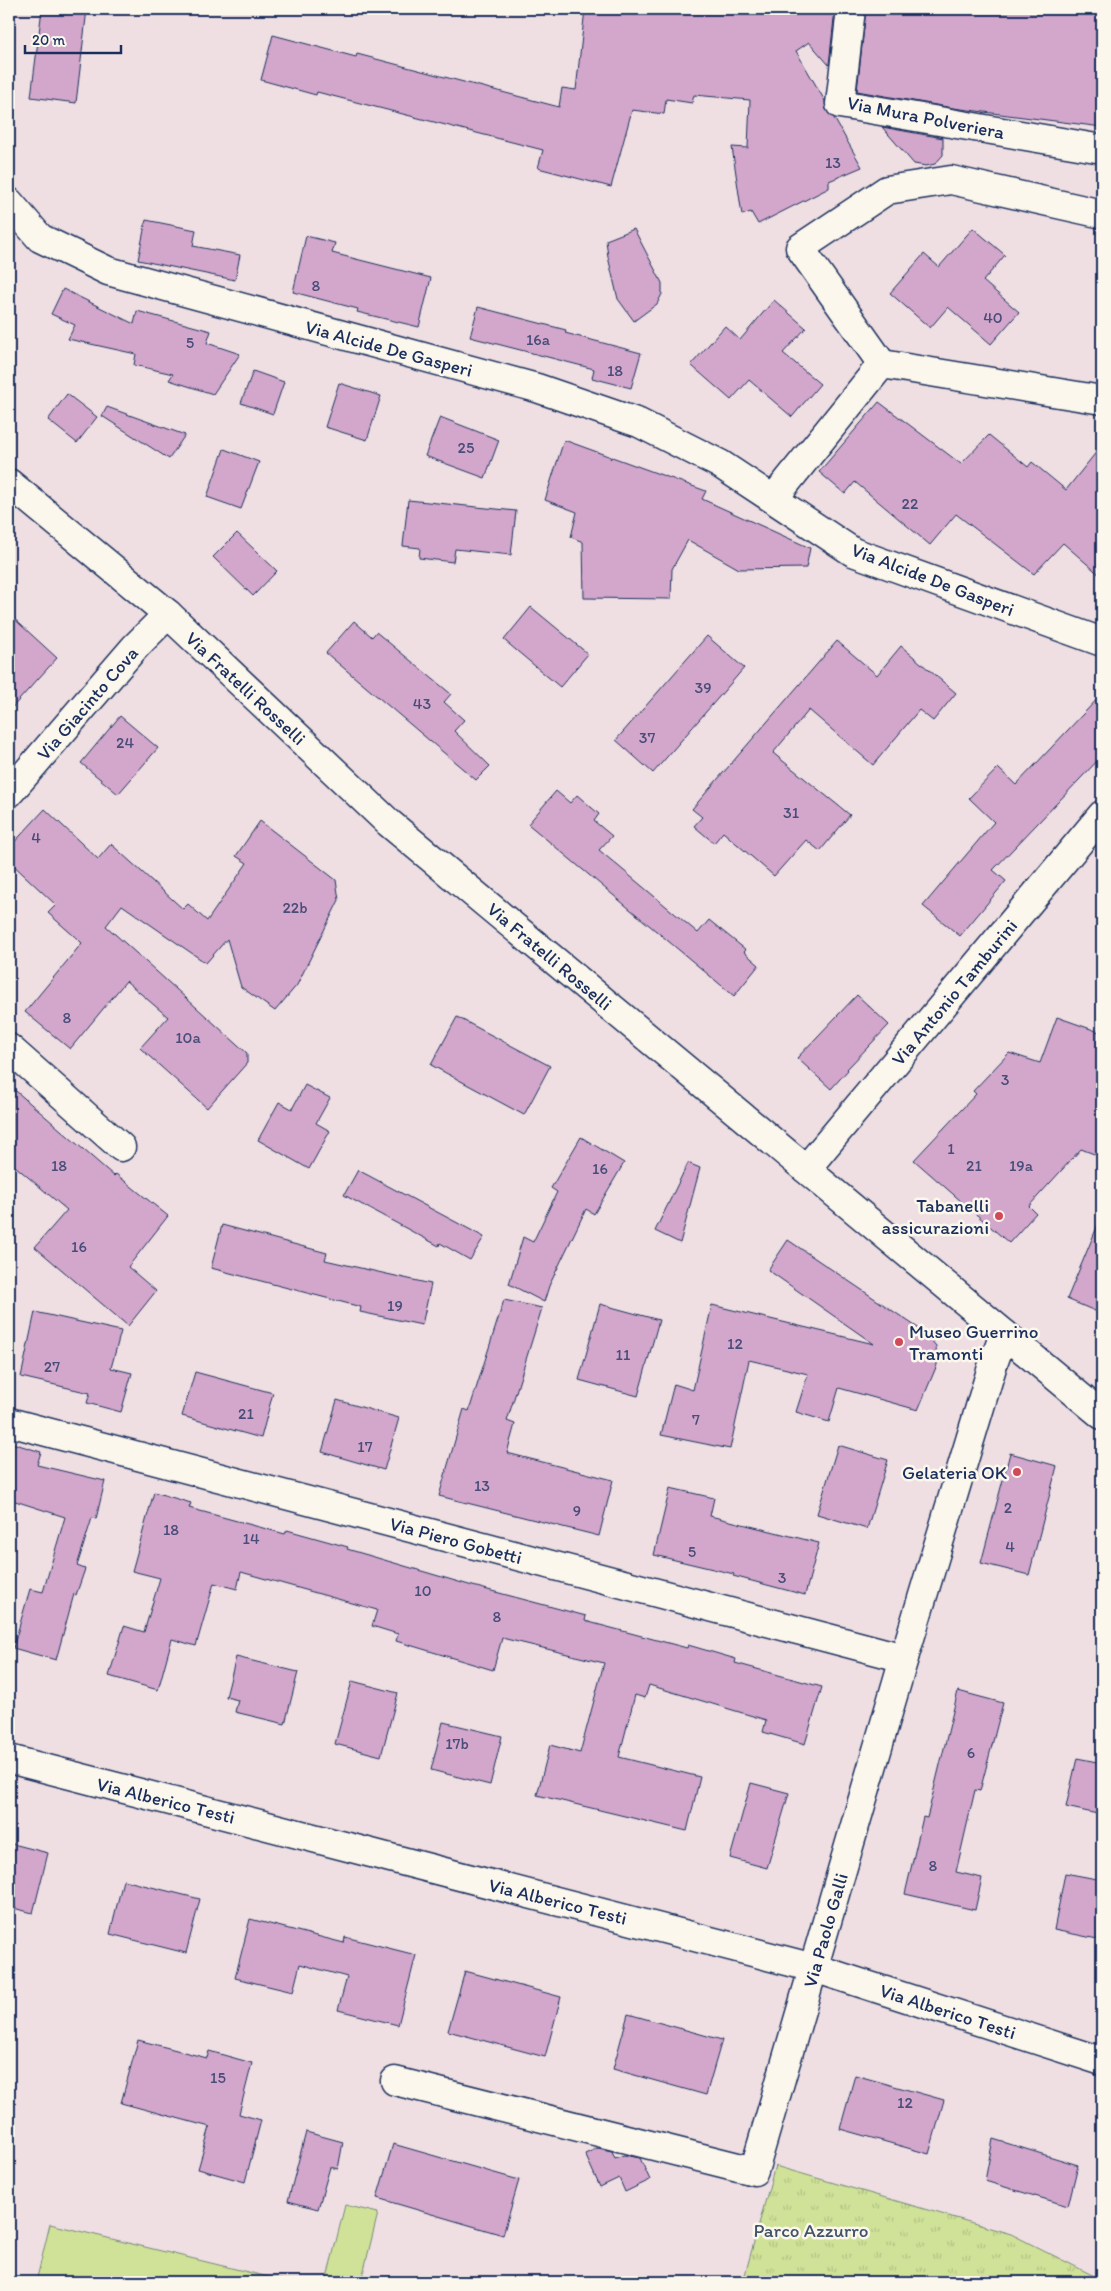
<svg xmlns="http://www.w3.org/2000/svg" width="1111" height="2291" font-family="Itim,sans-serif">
<defs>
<pattern id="grass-tufts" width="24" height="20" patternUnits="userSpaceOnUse" patternTransform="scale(1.25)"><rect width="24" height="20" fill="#d0e297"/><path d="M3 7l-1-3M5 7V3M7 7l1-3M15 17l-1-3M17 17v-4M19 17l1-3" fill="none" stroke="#b2c285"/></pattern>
</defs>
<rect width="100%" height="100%" fill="#efdfe2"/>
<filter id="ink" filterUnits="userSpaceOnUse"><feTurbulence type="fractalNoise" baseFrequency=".02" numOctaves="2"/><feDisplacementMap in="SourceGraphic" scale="10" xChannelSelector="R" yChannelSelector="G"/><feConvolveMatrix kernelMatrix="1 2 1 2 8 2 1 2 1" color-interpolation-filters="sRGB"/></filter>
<g filter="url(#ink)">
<path fill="url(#grass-tufts)" stroke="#76887a" d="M775 2166 1011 2234 1102 2280V2282H743Z"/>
<g fill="#d0e297" stroke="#76887a">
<path d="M345 2205 378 2213 361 2282H326Z"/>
<path d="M50 2224 289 2282H36Z"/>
</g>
<g fill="#d3a7cb" stroke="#1b2f5e">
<path d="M42 9H87L76 103 31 97Z"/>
<path d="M585 9H835L829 65 809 42 796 51 825 101 826 110 834 118 862 167 829 181V188L758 224 751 212 742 215 732 147 748 148 750 100 694 95 692 103 666 99 664 114 632 110 611 187 538 168 543 150 317 92 316 95 261 80 273 35 356 57 357 54 559 107 562 88 576 90Z"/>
<path d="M866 9H1102V127L953 108 857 91Z"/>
<path d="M882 127 943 138V155L935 164 926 166 914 164Z"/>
<path d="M146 220 196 230 193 246 240 255 235 280 138 260Z"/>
<path d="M973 228 1005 255 983 281 1019 312 991 344 948 307 930 328 890 293 924 254 939 267Z"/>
<path d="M634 229 662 283V294L657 304 634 321 618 299 608 257 606 240Z"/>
<path d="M306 236 335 243 332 253 431 278 419 327 357 312 358 309 293 292Z"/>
<path d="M63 289 134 324 137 311 211 331 207 343 240 354 213 394 169 380 173 374 134 365 136 354 68 339 75 325 51 314Z"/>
<path d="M774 300 806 328 783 353 820 384 792 417 749 380 731 400 691 365 725 326 740 340Z"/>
<path d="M478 307 566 330 565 333 641 353 631 388 592 378 594 369 470 337Z"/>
<path d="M253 371 284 382 273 414 241 403Z"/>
<path d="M339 383 381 396 367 440 325 427Z"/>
<path d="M67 394 97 417 77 443 48 420Z"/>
<path d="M879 402 961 464 989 435 1028 467 1032 462 1066 490 1102 445V577L1063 543 1034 574 956 514 930 545 855 482 845 494 819 472Z"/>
<path d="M107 407 185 435 169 459 102 416Z"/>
<path d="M440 417 499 440 485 478 425 456Z"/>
<path d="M564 440 611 457 610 459 612 457 706 491 702 499 810 548 806 568 739 569 688 540 672 569 671 599 584 598 583 542 571 537 577 512 545 500Z"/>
<path d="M224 449 259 462 241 509 207 497Z"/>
<path d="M408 500 516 511 511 555 455 549 453 562 419 558 420 548 403 546Z"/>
<path d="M237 533 277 571 253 596 213 557Z"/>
<path d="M531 607 588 654 560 687 504 640Z"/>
<path d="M9 614 57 658 9 711Z"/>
<path d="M354 621 372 637 376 632 451 694 444 702 464 720 454 731 490 766 476 780 326 653Z"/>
<path d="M707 636 744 668 653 773 616 740Z"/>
<path d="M837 641 877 675 901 646 956 693 933 721 919 710 873 765 809 710 773 753 850 815 820 851 806 840 774 876 723 832 714 843 694 826 702 817 692 809Z"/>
<path d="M1102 694V756L993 870 1006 881 960 936 923 906 994 822 969 798 998 768 1016 785Z"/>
<path d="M120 716 158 748 118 794 81 763Z"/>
<path d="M556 791 570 803 577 795 599 814 594 821 612 836 599 850 698 933 709 920 746 950 744 952 759 965 734 996 528 824Z"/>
<path d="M45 809 98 859 111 844 183 909 188 904 207 921 247 863 236 856 260 821 336 880 339 900 297 985 275 1011 241 987 227 939 206 963 122 905 106 926 247 1053V1063L207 1108 140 1048 168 1017 126 981 70 1049 25 1012 82 943 48 913 56 905 9 861V848Z"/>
<path d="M857 995 889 1025 847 1069 848 1070 831 1089 797 1058Z"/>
<path d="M457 1017 550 1066 524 1115 431 1065Z"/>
<path d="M1057 1017 1102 1033V1157L1081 1149 1029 1206 1036 1213 1009 1243 914 1160 976 1094 973 1091 1009 1053 1040 1063Z"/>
<path d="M9 1085 114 1176 116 1174 168 1216 128 1267 156 1291 128 1326 35 1247 67 1210 9 1161Z"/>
<path d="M305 1085 330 1098 316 1123 330 1131 309 1169 258 1140 279 1102 292 1109Z"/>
<path d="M581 1137 624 1163 594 1214 586 1209 549 1286 544 1302 509 1284 523 1237 533 1242 557 1192 551 1188Z"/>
<path d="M688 1163 700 1168 680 1243 655 1231Z"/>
<path d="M358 1170 484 1237 470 1260 440 1243 439 1246 344 1195Z"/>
<path d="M1102 1215V1314L1067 1299Z"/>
<path d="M222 1225 327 1253 325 1260 431 1284 422 1325 360 1312 361 1307 211 1268Z"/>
<path d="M788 1240 924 1332 936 1346 937 1365 918 1410 839 1388 829 1422 796 1412 808 1374 749 1360 730 1449 661 1435 674 1384 693 1390 712 1305 874 1344 768 1270Z"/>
<path d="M504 1300 542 1308 507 1421 515 1424 507 1453 613 1480 599 1536 439 1496 464 1409 469 1411Z"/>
<path d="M600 1304 659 1320 638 1396 579 1380Z"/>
<path d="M35 1312 121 1331 111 1368 132 1373 121 1412 87 1403 90 1393 21 1377Z"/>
<path d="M195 1372 273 1393 261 1438 182 1416Z"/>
<path d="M337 1400 399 1418 384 1470 322 1452Z"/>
<path d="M9 1442 41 1452 37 1465 105 1481 96 1519 92 1518 77 1566 85 1569 76 1595 74 1594 56 1660 13 1648 30 1589 43 1592 65 1517 9 1499Z"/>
<path d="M838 1445 888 1460 867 1529 817 1514Z"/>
<path d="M1010 1453 1057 1466 1029 1575 981 1563Z"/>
<path d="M670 1488 714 1498 710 1516 819 1543 805 1595 733 1576 734 1574 654 1555Z"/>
<path d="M154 1492 191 1503 189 1508 285 1534 287 1530 348 1547 347 1549 469 1585 586 1616 585 1621 687 1648 688 1645 736 1659 735 1663 822 1687 805 1744 763 1732 766 1720 649 1685 645 1698 635 1695 619 1757 700 1777 687 1831 537 1795 550 1745 580 1753 604 1663 502 1638 493 1670 396 1641 398 1634 372 1626 377 1610 241 1572 237 1589 214 1583 196 1646 172 1639 158 1690 109 1676 124 1626 144 1632 160 1578 132 1571Z"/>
<path d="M236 1657 298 1672 285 1724 235 1712 238 1700 226 1697Z"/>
<path d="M352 1681 398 1693 381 1756 335 1744Z"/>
<path d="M958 1691 1003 1703 980 1791 975 1790 956 1872 982 1878 975 1910 905 1894 923 1817 927 1818Z"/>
<path d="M443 1722 502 1736 490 1785 431 1770Z"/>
<path d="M1077 1758 1102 1763V1815L1066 1807Z"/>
<path d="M751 1783 789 1793 767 1868 730 1858Z"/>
<path d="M9 1843 48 1853 33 1913 9 1907Z"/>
<path d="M1065 1873 1102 1880V1940L1054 1930Z"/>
<path d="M123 1880 200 1899 186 1953 110 1934Z"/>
<path d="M250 1919 344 1943 345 1937 416 1955 398 2025 338 2010 347 1977 300 1964 293 1992 235 1978Z"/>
<path d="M465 1971 561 1997 545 2057 448 2031Z"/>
<path d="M628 2014 722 2040 706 2095 613 2069Z"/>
<path d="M138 2040 207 2058 209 2051 252 2063 239 2114 261 2120 245 2182 198 2169 210 2127 121 2103Z"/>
<path d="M855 2075 944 2100 929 2154 840 2129Z"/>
<path d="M306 2132 343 2142 338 2169 330 2167 318 2209 288 2201Z"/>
<path d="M993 2139 1078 2165 1068 2206 985 2181Z"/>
<path d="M393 2144 519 2180 503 2235 377 2198Z"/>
<path d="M598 2148 612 2151 615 2158 624 2155 640 2158 650 2180 625 2192 619 2178 600 2187 585 2154Z"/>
</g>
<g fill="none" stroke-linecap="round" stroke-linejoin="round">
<defs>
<g id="minor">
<path d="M851 9 840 104 1102 149"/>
<path d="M9 202 40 238 108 271 537 388 639 423 720 464 853 552 1102 642"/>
<path d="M882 364 800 248 887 190 951 180 1102 214"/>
<path d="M774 498 882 364 1102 400"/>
<path d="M9 793 135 647 168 614"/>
<path d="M9 1048 121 1147"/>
<path d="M806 1169 1102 815"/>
<path d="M9 1422 904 1658"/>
<path d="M9 1759 814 1968 1102 2061"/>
<path d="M395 2081 754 2171 904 1658 993 1364 1004 1334"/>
</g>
<path id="secondary" d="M9 483 168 614 389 823 1102 1415"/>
</defs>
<use href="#minor" stroke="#1b2f5e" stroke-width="31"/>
<use href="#secondary" stroke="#1b2f5e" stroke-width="31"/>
<use href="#minor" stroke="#fbf7ec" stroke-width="28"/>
<use href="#secondary" stroke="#fbf7ec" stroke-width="28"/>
</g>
</g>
<g fill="#d1495b" stroke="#fbf7ec" stroke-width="2">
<circle cx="999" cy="1216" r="5"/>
<circle cx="899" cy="1342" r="5"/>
<circle cx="1017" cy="1472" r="5"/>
</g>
<g text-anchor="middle" stroke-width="5" stroke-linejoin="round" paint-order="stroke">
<g font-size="16" fill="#494d79">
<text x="833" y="168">13</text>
<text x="316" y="291">8</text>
<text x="993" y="323">40</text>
<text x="538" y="345">16a</text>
<text x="190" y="348">5</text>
<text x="615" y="376">18</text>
<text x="466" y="453">25</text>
<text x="910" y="509">22</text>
<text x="703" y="693">39</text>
<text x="422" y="709">43</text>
<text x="647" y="743">37</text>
<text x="125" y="748">24</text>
<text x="791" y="818">31</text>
<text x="36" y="843">4</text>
<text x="295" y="913">22b</text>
<text x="67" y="1023">8</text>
<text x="188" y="1043">10a</text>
<text x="1005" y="1085">3</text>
<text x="951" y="1154">1</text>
<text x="59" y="1171">18</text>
<text x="974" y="1171">21</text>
<text x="1021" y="1171">19a</text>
<text x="600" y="1174">16</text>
<text x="79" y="1252">16</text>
<text x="395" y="1311">19</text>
<text x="735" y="1349">12</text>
<text x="623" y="1360">11</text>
<text x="52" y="1372">27</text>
<text x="246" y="1419">21</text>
<text x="696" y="1425">7</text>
<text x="365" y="1452">17</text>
<text x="482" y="1491">13</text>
<text x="1008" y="1513">2</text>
<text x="577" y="1516">9</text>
<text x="171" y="1535">18</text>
<text x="251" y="1544">14</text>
<text x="1010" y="1552">4</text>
<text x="692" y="1557">5</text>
<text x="782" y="1583">3</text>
<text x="423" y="1596">10</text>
<text x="497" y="1622">8</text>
<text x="457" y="1749">17b</text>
<text x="971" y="1758">6</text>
<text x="933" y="1871">8</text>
<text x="218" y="2083">15</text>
<text x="905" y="2108">12</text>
</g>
<g font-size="19" fill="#1b2f5e" stroke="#fbf7ec">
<text transform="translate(926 117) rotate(11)" y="7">Via Mura Polveriera</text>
<text transform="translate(389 348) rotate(15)" y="7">Via Alcide De Gasperi</text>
<text transform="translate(933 579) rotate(21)" y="7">Via Alcide De Gasperi</text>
<text transform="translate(246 688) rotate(43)" y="7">Via Fratelli Rosselli</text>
<text transform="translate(87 703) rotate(-49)" y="7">Via Giacinto Cova</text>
<text transform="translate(550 956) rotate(40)" y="7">Via Fratelli Rosselli</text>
<text transform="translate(954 992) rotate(-50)" y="7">Via Antonio Tamburini</text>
<text transform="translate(456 1540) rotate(15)" y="7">Via Piero Gobetti</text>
<text transform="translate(166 1800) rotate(14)" y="7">Via Alberico Testi</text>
<text transform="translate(558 1901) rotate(14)" y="7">Via Alberico Testi</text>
<text transform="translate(825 1930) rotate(-74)" y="7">Via Paolo Galli</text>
<text transform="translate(948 2011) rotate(18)" y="7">Via Alberico Testi</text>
</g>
<g font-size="19" fill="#1b2f5e" stroke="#fbf7ec" text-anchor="end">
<text x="989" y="1212">Tabanelli<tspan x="989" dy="22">assicurazioni</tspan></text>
<text x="909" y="1338" text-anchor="start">Museo Guerrino<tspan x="909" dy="22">Tramonti</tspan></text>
<text x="1007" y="1479">Gelateria OK</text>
</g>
<g font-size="19" fill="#3f5369" stroke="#fbf7ec">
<text x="811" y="2237">Parco Azzurro</text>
</g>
</g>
<rect width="1111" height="2291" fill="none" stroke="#fbf7ec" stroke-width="30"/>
<rect x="15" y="15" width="1081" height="2261" fill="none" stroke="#1b2f5e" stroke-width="2" filter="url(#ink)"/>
<path d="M25 45v8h96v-8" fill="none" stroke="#1b2f5e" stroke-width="2.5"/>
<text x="32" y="45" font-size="15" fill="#1b2f5e" stroke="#fbf7ec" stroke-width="4" paint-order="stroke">20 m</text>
</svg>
